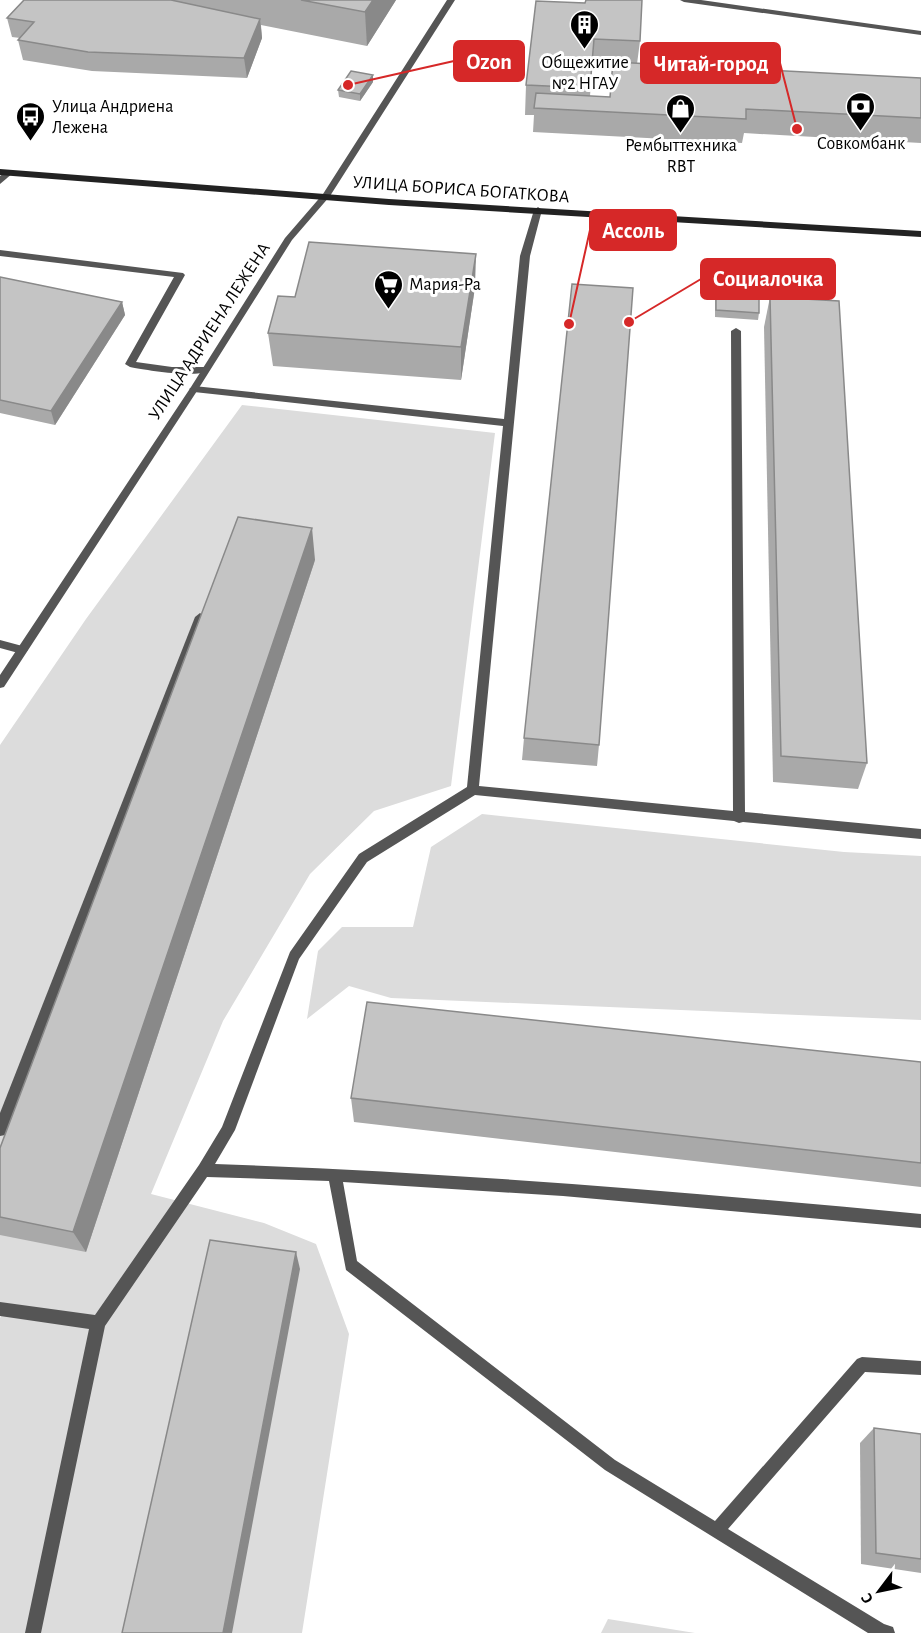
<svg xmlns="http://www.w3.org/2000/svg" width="921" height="1633" font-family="'Alegreya Sans',sans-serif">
<rect width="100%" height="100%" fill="#fff"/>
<g fill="#dcdcdc">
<path d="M242 405 495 433 451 786 374 811 310 874 223 1021 151 1194 264 1223 316 1244 349 1334 302 1633H0V1318L4 1310H0V745L86 619Z"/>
<path d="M482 814 844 852 921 856V1020L391 998 349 986 307 1019 318 951 342 927H413L431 847Z"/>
<path d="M608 1619 695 1633H601Z"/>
</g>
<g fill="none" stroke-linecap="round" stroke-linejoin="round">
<g fill="#555" fill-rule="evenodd">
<path d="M680 0H701L921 31V35L684 2Z"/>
<path d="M9 170 13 173 0 184V176Z"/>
<path d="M538 207 542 210 530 256 479 786 733 811 731 331 736 328 741 331 745 812 921 829V839L743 822 739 823 734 821 475 795 367 862 299 959 235 1130 215 1164C451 1172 686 1192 921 1214V1228L563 1196 343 1182 357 1261 615 1460 715 1521 857 1359 862 1357 921 1361V1375L865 1372 728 1529 884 1624 893 1627 895 1633H868L605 1470 346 1270 329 1181 207 1177 105 1326 41 1633H25L89 1329 0 1316V1302L95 1315 199 1165 222 1127 290 952 359 854 467 787 503 426 194 392 189 389 194 386 504 419 520 256 534 210Z"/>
<path d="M0 250 183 273 185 275 136 362 172 367H204L209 370C197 379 146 370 130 367L125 364 174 277 0 256Z"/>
<path d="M200 613 205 617 7 1130 5 1135 0 1136V1113L195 617Z"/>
<path d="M0 640 26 647 28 650 22 654 0 648Z"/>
</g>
<path fill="#555" fill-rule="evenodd" d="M447 0H455L330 196 292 240 197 391 4 687 0 688V675L191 387 285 238 323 194Z"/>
<path fill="#222" fill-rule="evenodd" d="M0 169 389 199 921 231V237L389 205 0 175Z"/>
</g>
<g fill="#a9a9a9" fill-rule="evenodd">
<path d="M24 0H396L367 46 261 25 262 38 247 78 92 71 23 60 18 40 20 38 12 37 7 18Z"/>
<path d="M536 1 640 41 637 64 921 78V143L744 133 742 143 533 132 534 115H525L526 85ZM592 68 612 69 610 97 590 96Z"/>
<path d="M373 82 360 101 339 97 338 90Z"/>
<path d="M0 277 122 302 125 315 55 425 0 413Z"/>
<path d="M475 287 461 380 273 366 268 333 295 297Z"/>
<path d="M716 291 759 313 758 320 715 317V298Z"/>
<path d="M770 297 867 763 858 789 773 782 764 327Z"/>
<path d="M315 560 86 1252 0 1235V1148Z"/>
<path d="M524 738 599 745 597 766 522 760Z"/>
<path d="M921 1062V1187L354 1122 351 1098Z"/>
<path d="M874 1428 921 1434V1573L861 1564 860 1443Z"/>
</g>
<g fill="#898989">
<path d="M373 0H396L367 46 365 12Z"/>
<path d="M260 19 262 38 247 78 244 58Z"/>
<path d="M373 75V82L360 101V94Z"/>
<path d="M476 254 475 287 461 380V347Z"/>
<path d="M122 302 125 315 55 425 51 411Z"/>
<path d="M312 528 315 560 86 1252 73 1232Z"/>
<path d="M296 1252 300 1269 232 1633H223Z"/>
</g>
<g fill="#c4c4c4" stroke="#898989" stroke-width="1.5">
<path d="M24 0H171L260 19 244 58 88 52 18 40 34 22 7 18Z"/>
<path d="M301 0H373L365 12Z"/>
<path d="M586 0H642L640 41 594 39 590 88 526 85 536 1 585 3Z"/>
<path d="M613 62 921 78V118L746 109V119L534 108 536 93 610 97Z"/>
<path d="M351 71 373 75 360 94 338 90Z"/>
<path d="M309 242 476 254 461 347 268 333 278 296 295 297Z"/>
<path d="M0 277 122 302 51 411 0 400Z"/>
<path d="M572 284 633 288 599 745 524 738Z"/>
<path d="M716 291 759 294V313L716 310Z"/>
<path d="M770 297 839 301 867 763 781 756Z"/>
<path d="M238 517 312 528 73 1232 0 1217V1148Z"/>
<path d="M367 1002 921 1062V1163L351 1098Z"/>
<path d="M210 1240 296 1252 223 1633H122Z"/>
<path d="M874 1428 921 1434V1559L876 1553Z"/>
</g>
<defs>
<symbol id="building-pin" viewBox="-11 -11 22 30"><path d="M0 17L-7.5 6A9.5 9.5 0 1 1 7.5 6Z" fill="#000" stroke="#fff"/><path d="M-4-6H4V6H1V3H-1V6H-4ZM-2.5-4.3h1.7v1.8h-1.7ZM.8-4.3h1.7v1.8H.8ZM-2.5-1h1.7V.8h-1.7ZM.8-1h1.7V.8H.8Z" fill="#fff"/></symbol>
<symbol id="bank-pin" viewBox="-11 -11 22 30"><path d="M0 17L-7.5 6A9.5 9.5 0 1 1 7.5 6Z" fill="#000" stroke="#fff"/><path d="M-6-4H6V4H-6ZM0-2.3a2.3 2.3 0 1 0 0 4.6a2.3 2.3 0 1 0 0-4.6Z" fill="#fff"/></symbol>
<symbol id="shop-pin" viewBox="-11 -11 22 30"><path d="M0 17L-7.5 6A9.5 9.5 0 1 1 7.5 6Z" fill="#000" stroke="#fff"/><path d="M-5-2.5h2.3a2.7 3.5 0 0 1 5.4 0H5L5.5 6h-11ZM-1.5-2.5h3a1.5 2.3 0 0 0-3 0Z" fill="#fff"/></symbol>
<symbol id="bus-pin" viewBox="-11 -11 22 30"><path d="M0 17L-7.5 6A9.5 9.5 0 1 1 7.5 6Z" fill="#000" stroke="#fff"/><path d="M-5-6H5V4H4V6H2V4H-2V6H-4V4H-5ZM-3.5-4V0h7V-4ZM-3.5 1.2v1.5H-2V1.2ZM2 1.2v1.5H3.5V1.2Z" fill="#fff"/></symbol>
<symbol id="supermarket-pin" viewBox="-11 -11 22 30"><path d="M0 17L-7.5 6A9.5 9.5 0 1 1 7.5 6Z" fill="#000" stroke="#fff"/><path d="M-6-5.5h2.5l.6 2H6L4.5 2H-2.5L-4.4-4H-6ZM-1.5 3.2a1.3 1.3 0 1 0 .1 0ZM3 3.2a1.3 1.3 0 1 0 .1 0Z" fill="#fff"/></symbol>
</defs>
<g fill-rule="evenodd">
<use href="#building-pin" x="568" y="8" width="33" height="45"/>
<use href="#bank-pin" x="844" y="90" width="33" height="45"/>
<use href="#shop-pin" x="664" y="92" width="33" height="45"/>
<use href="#bus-pin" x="14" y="100" width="33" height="45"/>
<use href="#supermarket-pin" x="372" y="268" width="33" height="45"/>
</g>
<g text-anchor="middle" stroke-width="6" stroke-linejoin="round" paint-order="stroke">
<g font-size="18" fill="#000" stroke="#fff">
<text x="585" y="68">Общежитие<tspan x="585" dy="21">№2 НГАУ</tspan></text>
<text x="52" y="112" text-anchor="start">Улица Андриена<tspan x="52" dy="21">Лежена</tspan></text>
<text x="861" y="149">Совкомбанк</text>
<text x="681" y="151">Рембыттехника<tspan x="681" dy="21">RBT</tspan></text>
<text x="409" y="290" text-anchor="start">Мария-Ра</text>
</g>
<g font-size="18" fill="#000" stroke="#fff">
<text transform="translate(461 189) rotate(4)" y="6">УЛИЦА БОРИСА БОГАТКОВА</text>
<text transform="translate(209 331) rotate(-57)" y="6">УЛИЦА АДРИЕНА ЛЕЖЕНА</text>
</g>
</g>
<path fill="none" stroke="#d62828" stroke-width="2" d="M348 85L454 61M797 129L780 63M569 324L590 230M629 322L701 279"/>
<g fill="#d62828" stroke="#fff" stroke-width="2">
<circle cx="348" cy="85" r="6"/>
<circle cx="797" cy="129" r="6"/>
<circle cx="569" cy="324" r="6"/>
<circle cx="629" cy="322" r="6"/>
</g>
<g fill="#d62828" stroke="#d62828" stroke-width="2">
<rect x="454" y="41" width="70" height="40" rx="6"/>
<rect x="641" y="43" width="139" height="40" rx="6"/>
<rect x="590" y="210" width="86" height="40" rx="6"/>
<rect x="701" y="259" width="134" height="40" rx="6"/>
</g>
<g font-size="22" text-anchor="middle" font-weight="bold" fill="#fff">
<text x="489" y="69">Ozon</text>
<text x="711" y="71">Читай-город</text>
<text x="633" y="238">Ассоль</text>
<text x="768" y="286">Социалочка</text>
</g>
<g transform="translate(879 1591) rotate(238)" stroke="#ffffff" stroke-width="4.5" paint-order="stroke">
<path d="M0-4.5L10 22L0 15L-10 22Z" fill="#000000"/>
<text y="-9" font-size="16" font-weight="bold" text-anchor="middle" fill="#000000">С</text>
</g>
</svg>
